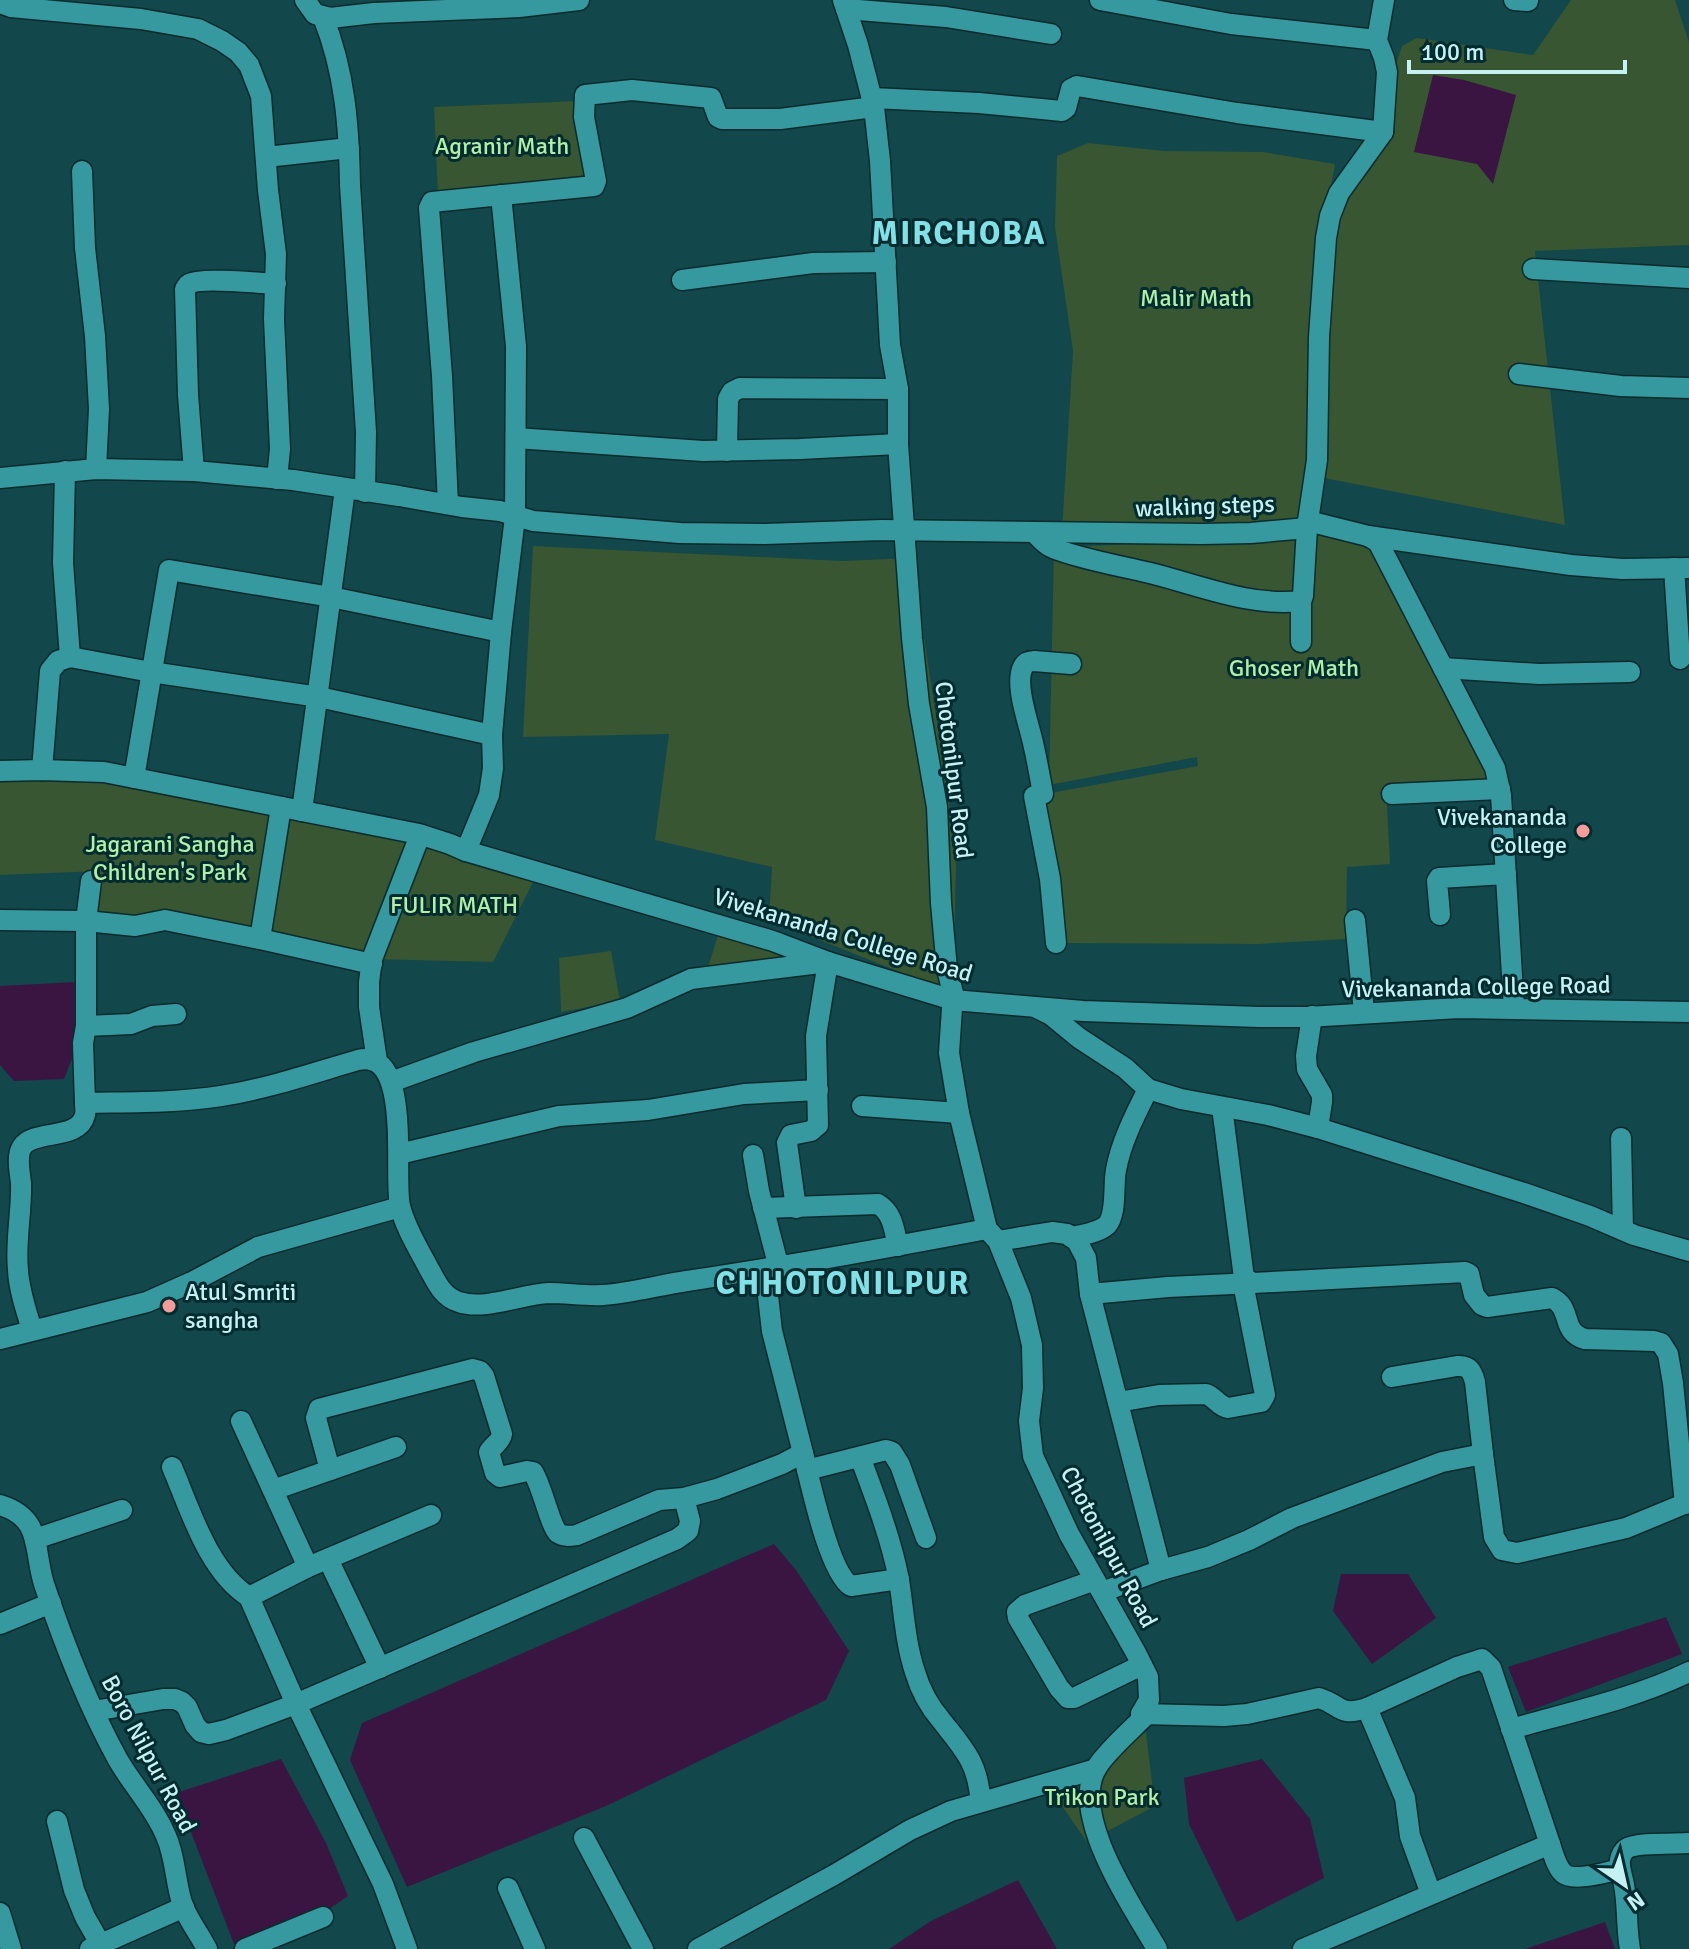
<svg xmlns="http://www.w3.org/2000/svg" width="1689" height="1949" font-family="Signika,sans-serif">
<rect width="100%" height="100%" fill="#12474b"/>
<g fill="#375631">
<path d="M1571 0H1675L1689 42V245L1535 251 1565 525 1314 476 1298 529 1062 531 1073 351 1055 227 1057 156 1088 143 1164 151 1263 152 1335 164 1329 197 1377 124 1402 46 1417 38 1533 55Z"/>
<path d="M578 101 588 181 438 195 434 107Z"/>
<path d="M1313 525 1375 544 1435 652 1491 783 1386 788 1390 864 1347 867 1346 939 1258 944 1056 943 1034 796 1198 766 1197 757 1049 785 1054 548 1302 535Z"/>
<path d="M533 546 842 561 912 558 953 828 956 865 953 993 769 920 772 867 655 840 669 734 523 737Z"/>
<path d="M0 775 100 779 420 835 538 872 493 962 372 959 370 956 91 916 100 871 0 875Z"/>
<path d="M720 929 808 960 707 970Z"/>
<path d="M611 951 620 1001 561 1012 559 958Z"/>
<path d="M1144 1717 1155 1806 1087 1842 1046 1783 1101 1762Z"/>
</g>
<g fill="#3a1541">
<path d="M1433 75 1464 80 1516 95 1493 184 1477 164 1414 152Z"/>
<path d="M77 982 86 1024 64 1079 14 1081 0 1065V986Z"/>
<path d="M774 1544 796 1570 849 1651 826 1700 606 1806 407 1887 350 1760 362 1723Z"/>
<path d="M1341 1574H1408L1436 1618 1372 1664 1333 1611Z"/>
<path d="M1666 1617 1682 1654 1526 1712 1508 1667Z"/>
<path d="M281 1759 326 1843 348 1896 319 1916 234 1944 176 1793Z"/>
<path d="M1262 1759 1310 1819 1324 1878 1237 1922 1189 1824 1184 1778Z"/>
<path d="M1018 1880 1057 1949H889L931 1921Z"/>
<path d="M1605 1922 1615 1949H1525Z"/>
</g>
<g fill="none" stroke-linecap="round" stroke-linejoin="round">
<defs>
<g id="minor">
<path d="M0 0 3 4 11 7 141 19 198 29 222 41 238 52 249 65 261 96 268 190 276 254 274 319 280 449 277 479"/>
<path d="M305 0 315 14 330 18 374 13 519 7 579 0"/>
<path d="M843 0 858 45 874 107 880 161 890 345 898 389V444L912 638 919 704 937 807 941 903 947 969 953 993 949 1053 959 1113 987 1229 998 1241 1021 1298 1032 1345 1033 1388 1029 1421 1033 1456 1069 1534 1136 1653 1148 1677 1149 1700 1141 1714 1144 1717C1131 1730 1106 1752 1097 1767 1068 1814 1133 1907 1157 1949"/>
<path d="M1100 0 1231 24 1377 40"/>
<path d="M1514 0 1528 1"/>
<path d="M846 9 946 17 1051 34"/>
<path d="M323 17C345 72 349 126 350 185L366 432 365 492"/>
<path d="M872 98 979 103 1062 111 1066 108 1071 89 1077 86 1237 113 1383 132"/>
<path d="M266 157 349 148"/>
<path d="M82 171 85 248 95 336 99 409 96 469"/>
<path d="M1533 269 1689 278"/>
<path d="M682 280 813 263 886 262"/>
<path d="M1519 374 1621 386 1689 388"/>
<path d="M516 438 703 451 800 449 898 444"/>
<path d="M727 451 728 399 732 392 740 388 898 389"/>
<path d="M65 471 63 563 70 657"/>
<path d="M194 471 188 395 185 289C186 288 187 285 189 284 200 277 260 283 276 284"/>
<path d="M0 478 96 469 194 471 293 480 399 496 462 507 500 511 533 521 680 533 765 534 882 530 1202 534 1251 533 1307 528 1308 521 1368 536 1571 565 1622 569 1689 568"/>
<path d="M448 504 442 376 429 208 432 202 594 186 596 181 584 117 585 95 632 90 711 98 718 117 722 119H780L874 107"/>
<path d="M1308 521 1317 460 1319 337 1326 238 1330 216 1339 193 1383 132 1387 72 1384 58 1377 40 1384 0"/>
<path d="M1034 532C1040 538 1045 545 1053 548 1080 559 1121 566 1150 573 1199 585 1250 607 1301 601L1303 596 1307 528"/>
<path d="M1368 536 1378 542 1495 768 1501 795 1514 1008"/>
<path d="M1674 568 1680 659"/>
<path d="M1301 642V601"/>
<path d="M1443 668 1539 674 1630 672"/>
<path d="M42 770 50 671 58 661 70 657 151 672 319 697 492 735"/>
<path d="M0 771 42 770 104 772 419 834 450 844 466 851 773 941 828 962 953 1000 1083 1011 1259 1017H1307L1459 1008 1689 1012"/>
<path d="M134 778 169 570 331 597 501 632"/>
<path d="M1043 794C1040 777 1037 760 1033 743 1029 724 1014 684 1023 667 1026 661 1029 662 1034 661L1071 664"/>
<path d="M1392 794 1500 789"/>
<path d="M1034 796 1050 879 1056 943"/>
<path d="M302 811 345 489"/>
<path d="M466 851 489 795 493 768 492 735 501 632 515 517 516 346 501 195"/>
<path d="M91 881 86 921V1026L83 1043 85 1103C131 1102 176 1103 221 1096 267 1089 313 1073 358 1060 413 1047 393 1177 400 1206 405 1227 418 1248 428 1267 436 1281 442 1297 459 1302 485 1311 521 1294 549 1293 567 1293 585 1296 603 1295 632 1293 659 1285 687 1281 788 1266 887 1248 987 1229"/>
<path d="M1440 915 1437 881 1439 878 1506 874"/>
<path d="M0 920 86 921 135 926 165 920 260 939 372 964"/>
<path d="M1355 920 1364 1012"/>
<path d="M260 939 281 807"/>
<path d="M1037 1008 1051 1015 1079 1038 1125 1068 1148 1089 1181 1099 1268 1115 1318 1128 1524 1193 1590 1216 1634 1235 1689 1251"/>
<path d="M1312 1016 1306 1056 1307 1069 1322 1095V1102L1318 1128"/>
<path d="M86 1026 131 1024 152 1016 176 1014"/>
<path d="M377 1061 369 1007V982L372 959 420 835"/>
<path d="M391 1082 474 1052 627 1008 691 979 828 962 816 1036 818 1125 811 1131 791 1135 787 1143 796 1208"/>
<path d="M862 1106 959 1113"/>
<path d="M1222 1107 1244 1278 1253 1283 1465 1272 1469 1274 1474 1295 1482 1305 1487 1307 1552 1298C1573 1308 1560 1332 1585 1339L1654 1341 1661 1343 1668 1354 1673 1383 1685 1504"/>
<path d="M1621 1138 1623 1230"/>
<path d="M399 1154 559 1116 648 1110 744 1094 818 1090"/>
<path d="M753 1155 759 1191 779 1268"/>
<path d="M763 1208 878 1204C893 1213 894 1230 898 1246"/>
<path d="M1071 1237C1082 1235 1098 1233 1107 1225 1117 1214 1113 1185 1116 1170 1121 1142 1135 1115 1148 1089"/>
<path d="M998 1241 1052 1232 1067 1234 1077 1241 1086 1258 1090 1294 1161 1570"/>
<path d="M1090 1294 1168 1287 1253 1283"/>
<path d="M32 1330C26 1310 19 1290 18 1270 15 1241 22 1212 21 1183 20 1173 16 1156 22 1147 33 1129 79 1141 85 1115 86 1111 85 1107 85 1103"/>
<path d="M0 1339 147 1302 192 1282 258 1247 400 1207"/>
<path d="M1392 1377 1457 1366C1469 1365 1472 1371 1475 1382L1483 1454"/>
<path d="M1118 1402 1159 1395 1206 1394C1215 1397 1218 1406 1228 1408L1261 1402 1265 1395 1243 1283"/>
<path d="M241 1421 308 1567"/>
<path d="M803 1453C810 1481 829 1573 851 1586L899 1579"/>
<path d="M860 1457C875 1497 891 1538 899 1580 904 1611 905 1642 915 1672 920 1689 929 1706 941 1720 951 1733 962 1745 970 1760 977 1773 979 1787 981 1801"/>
<path d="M172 1467C190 1509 208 1571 249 1597"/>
<path d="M330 1470 316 1418 319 1409 473 1369 480 1371 484 1376 502 1434C501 1442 493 1445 489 1452L495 1473 500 1477 527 1471 533 1472C542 1486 550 1525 558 1533 564 1537 570 1536 577 1535L659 1500 684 1498 717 1489 782 1464 803 1453 772 1331 765 1270"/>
<path d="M807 1470 886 1450 892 1452 900 1465 926 1538"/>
<path d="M273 1490 396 1447"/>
<path d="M0 1505C43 1518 33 1549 44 1584 64 1644 87 1703 117 1758 132 1785 154 1807 166 1836 176 1858 175 1883 183 1906 189 1921 200 1935 207 1949"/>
<path d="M35 1539 122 1510"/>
<path d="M328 1559 380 1668"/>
<path d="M1095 1580 1025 1605 1017 1612 1018 1618 1059 1688 1068 1698H1074L1142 1665"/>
<path d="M1102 1592 1161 1570 1208 1557 1249 1540 1292 1518 1442 1462 1483 1454 1494 1537 1502 1550 1517 1553 1626 1528 1689 1502"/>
<path d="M0 1624 51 1603"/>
<path d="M1367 1708 1405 1798 1410 1836 1431 1894"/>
<path d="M94 1711 163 1699H175L182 1702 187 1707 195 1725 201 1732 209 1734 226 1730 296 1704 677 1539 688 1531 690 1521 684 1498"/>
<path d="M1141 1714 1224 1716 1247 1714 1319 1698C1342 1705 1338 1717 1367 1708L1457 1667 1482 1659 1491 1668 1550 1844C1553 1853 1556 1866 1563 1873 1573 1882 1608 1872 1620 1869"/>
<path d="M1511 1729C1571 1712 1633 1699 1689 1672"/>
<path d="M57 1821 74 1890 85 1917 101 1945"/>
<path d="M584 1838 643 1949"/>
<path d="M508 1888 535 1949"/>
<path d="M0 1913 11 1949"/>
<path d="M90 1949 184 1907"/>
<path d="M245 1949 323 1917"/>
<path d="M407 1949 383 1884 296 1704 249 1597 308 1567 431 1515"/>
<path d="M698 1949 834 1875 910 1830 951 1811 1096 1769"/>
<path d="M1303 1949 1550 1844"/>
<path d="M1630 1949C1626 1927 1628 1905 1624 1885 1623 1877 1619 1869 1620 1860 1621 1855 1622 1852 1626 1849 1635 1842 1676 1844 1689 1843"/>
</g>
</defs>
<use href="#minor" stroke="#0c2b2d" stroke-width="23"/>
<use href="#minor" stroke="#35999f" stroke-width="20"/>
</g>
<g fill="#f59b9a" stroke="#002c2f" stroke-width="3">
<circle cx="1583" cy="831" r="8"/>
<circle cx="169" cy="1306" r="8"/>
</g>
<g text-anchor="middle" stroke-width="6" stroke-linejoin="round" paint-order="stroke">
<g font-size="24" fill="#b1efa6" stroke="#002c2f">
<text x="502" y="154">Agranir Math</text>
<text x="1196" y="306">Malir Math</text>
<text x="1294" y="676">Ghoser Math</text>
<text x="170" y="852">Jagarani Sangha<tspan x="170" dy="28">Children's Park</tspan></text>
<text x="454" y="913">FULIR MATH</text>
<text x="1102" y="1805">Trikon Park</text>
</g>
<g font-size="24" fill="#c6f1f4" stroke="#002c2f">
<text transform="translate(1205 506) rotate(-2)" y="8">walking steps</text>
<text transform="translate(954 770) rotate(83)" y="8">Chotonilpur Road</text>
<text transform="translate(843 935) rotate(17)" y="8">Vivekananda College Road</text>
<text transform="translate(1476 987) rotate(-1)" y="8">Vivekananda College Road</text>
<text transform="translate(1109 1547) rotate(62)" y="8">Chotonilpur Road</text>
<text transform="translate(149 1754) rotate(62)" y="8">Boro Nilpur Road</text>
</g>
<g font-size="24" fill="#c6f1f4" stroke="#002c2f" text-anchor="end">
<text x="1567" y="825">Vivekananda<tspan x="1567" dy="28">College</tspan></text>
<text x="185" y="1300" text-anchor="start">Atul Smriti<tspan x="185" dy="28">sangha</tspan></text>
</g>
<g font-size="32" font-weight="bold" letter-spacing="2" fill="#82e1e7" stroke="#002c2f">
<text x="959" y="244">MIRCHOBA</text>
<text x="843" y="1294">CHHOTONILPUR</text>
</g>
</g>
<g transform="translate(1625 1885) rotate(146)" stroke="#002c2f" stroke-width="6" paint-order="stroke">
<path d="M0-6L14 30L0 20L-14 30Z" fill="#c6f1f4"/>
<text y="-12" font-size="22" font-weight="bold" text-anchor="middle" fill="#c6f1f4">N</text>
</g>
<path d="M1409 60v12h216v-12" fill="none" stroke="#c6f1f4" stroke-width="4"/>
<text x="1421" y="60" font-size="24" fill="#c6f1f4" stroke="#002c2f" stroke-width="6" paint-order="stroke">100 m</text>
</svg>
